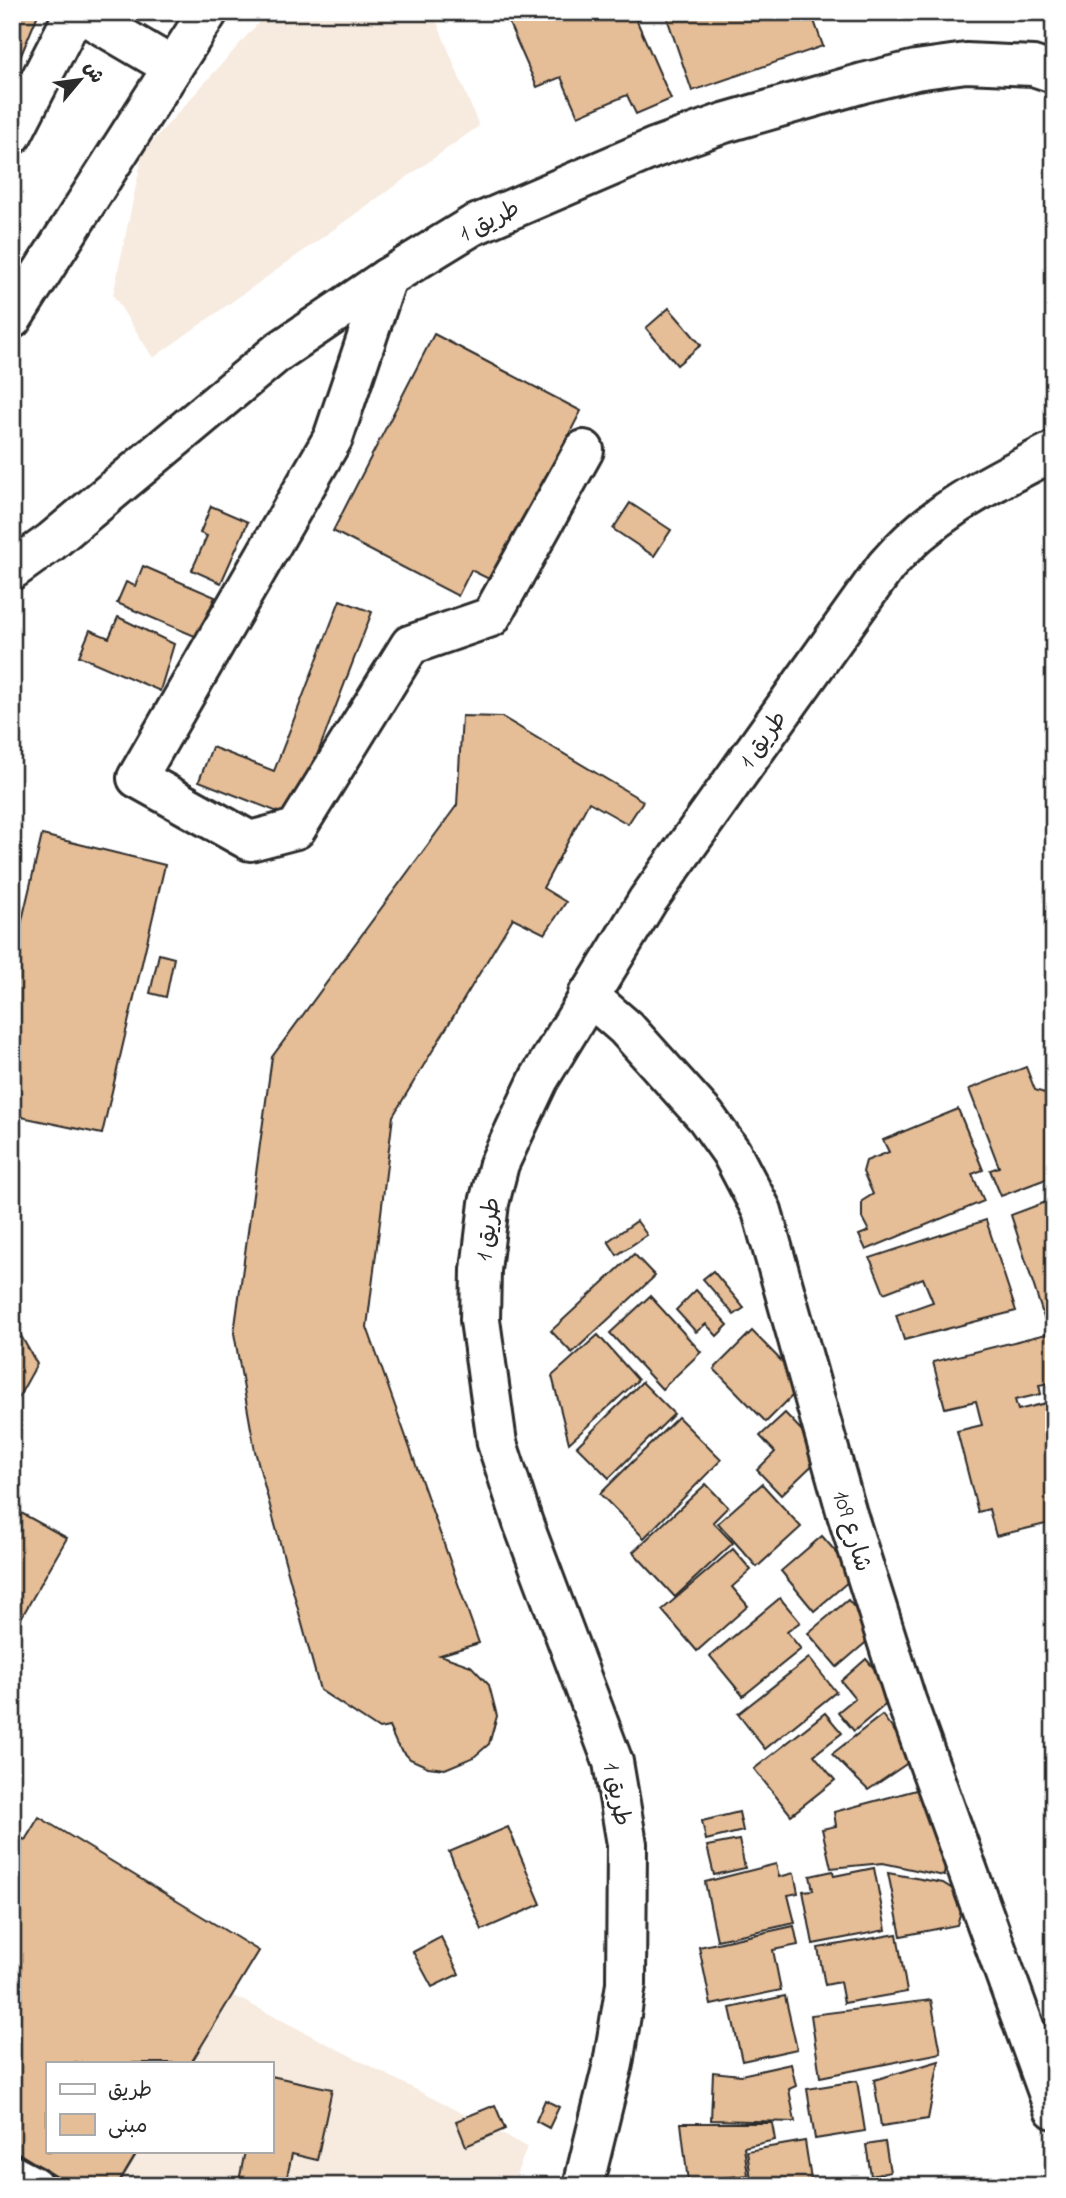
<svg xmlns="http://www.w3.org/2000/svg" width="1066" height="2198" font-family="'Indie Flower','Playpen Sans Arabic',sans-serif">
<rect width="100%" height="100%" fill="#fff"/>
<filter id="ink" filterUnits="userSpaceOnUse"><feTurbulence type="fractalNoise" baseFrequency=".0143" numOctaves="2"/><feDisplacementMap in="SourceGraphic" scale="14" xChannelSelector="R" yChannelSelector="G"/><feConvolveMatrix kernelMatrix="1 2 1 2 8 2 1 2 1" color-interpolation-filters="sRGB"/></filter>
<g filter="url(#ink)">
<g fill="#f7ebe0" fill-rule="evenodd">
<path d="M268 12H433L479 126 153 358 113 295 143 152Z"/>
<path d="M12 1881 527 2147 512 2186H12ZM47 2063H271V2151H47Z"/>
</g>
<g fill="#e5bd96" stroke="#2b2b2b" stroke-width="2">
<path d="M12 12H39L12 77Z"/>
<path d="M504 12H633L671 99 636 114 627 95 578 116 561 77 537 87Z"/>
<path d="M665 12H792L795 20 812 15 823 46 692 91Z"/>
<path d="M669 308 701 345 677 365 646 328Z"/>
<path d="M434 334 581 411 493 581 471 570 458 596 333 531Z"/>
<path d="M630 503 671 530 654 556 613 529Z"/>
<path d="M211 506 248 522 221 583 192 570 207 536 200 533Z"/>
<path d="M143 566 215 597 197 637 117 603 126 582 135 586Z"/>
<path d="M340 600 372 612 293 818 199 781 212 747 274 771Z"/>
<path d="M118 617 174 644 160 691 79 656 90 630 109 638Z"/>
<path d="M462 716 502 717 643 801 628 824 589 802 543 888 566 902 545 934 513 918 393 1116 367 1327 479 1643 440 1655 471 1666 489 1685 497 1716 489 1744 474 1757 445 1769 428 1767 410 1759 397 1745 389 1727 379 1729 320 1690 255 1451 234 1333 272 1057 457 805Z"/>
<path d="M42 835 165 865 102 1134 12 1115V963Z"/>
<path d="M159 954 174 958 166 997 150 993Z"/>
<path d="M1026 1067 1035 1090 1054 1096V1176L1001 1196 990 1170 999 1167 969 1089Z"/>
<path d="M958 1109 983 1170 972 1174 984 1201 866 1250 859 1235 869 1231 862 1218V1201L873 1194 863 1172 866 1161 889 1152 883 1140Z"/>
<path d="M1054 1199V1329L1048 1330 1011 1215Z"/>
<path d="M986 1220 1016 1311 904 1340 896 1315 933 1302 923 1278 884 1293 870 1258Z"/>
<path d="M637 1221 647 1235 617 1255 608 1241Z"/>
<path d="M634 1254 655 1276 572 1353 551 1331Z"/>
<path d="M713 1271 744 1308 734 1315 703 1279Z"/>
<path d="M696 1290 728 1325 717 1336 706 1324 696 1332 676 1310Z"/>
<path d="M650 1296 701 1352 662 1389 610 1333Z"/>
<path d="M12 1320 37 1364 12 1409Z"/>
<path d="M752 1331 804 1384 766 1422 714 1369Z"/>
<path d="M1054 1332V1382L1039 1385 1041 1394 1015 1400 1018 1410 1046 1403 1048 1413 1054 1411V1522L996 1536 989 1509 978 1512 957 1431 982 1425 976 1401 945 1408 933 1362Z"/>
<path d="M598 1335 638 1380 569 1443 552 1376Z"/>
<path d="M642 1382 674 1414 609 1478 577 1446Z"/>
<path d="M785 1413 824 1454 781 1495 757 1470 775 1452 760 1436Z"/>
<path d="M678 1417 721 1460 644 1538 600 1494Z"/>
<path d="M706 1484 728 1507 713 1522 733 1543 675 1597 633 1552Z"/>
<path d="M762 1484 801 1527 757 1567 718 1523Z"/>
<path d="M12 1508 67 1538 12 1634Z"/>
<path d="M822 1536 856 1575 814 1611 781 1571Z"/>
<path d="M733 1549 751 1570 732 1587 748 1606 697 1651 662 1610Z"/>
<path d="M780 1598 800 1622 787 1632 801 1649 743 1696 710 1656Z"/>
<path d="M848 1600 877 1633 837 1667 808 1633Z"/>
<path d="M809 1658 836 1692 765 1749 738 1714Z"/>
<path d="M866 1659 897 1695 854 1731 838 1712 855 1698 841 1681Z"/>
<path d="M825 1713 842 1733 814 1755 835 1780 791 1815 754 1769Z"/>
<path d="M882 1715 915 1758 868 1790 832 1754Z"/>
<path d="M931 1786 948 1836 944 1876 883 1863 831 1868 822 1829 836 1826 834 1812Z"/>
<path d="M739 1812 743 1831 706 1840 702 1821Z"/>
<path d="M39 1817 259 1951 191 2063H47V2151H138L117 2186H72L12 2149V1832L25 1840Z"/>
<path d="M508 1827 541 1904 482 1930 449 1852Z"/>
<path d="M739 1840 745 1868 714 1875 707 1846Z"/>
<path d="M776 1864 779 1877 794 1873 798 1893 788 1895 795 1923 717 1940 705 1882Z"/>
<path d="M874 1868 886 1930 813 1944 803 1891 813 1890 810 1876 833 1871 834 1876Z"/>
<path d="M888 1873 943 1883 965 1897 957 1925 901 1936Z"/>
<path d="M794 1926 798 1945 773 1950 781 1990 711 2005 699 1947Z"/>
<path d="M897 1934 907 1992 844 2003 840 1982 825 1985 818 1948Z"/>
<path d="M441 1937 459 1974 432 1987 413 1952Z"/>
<path d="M785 1996 797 2049 742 2061 730 2008Z"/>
<path d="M931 2000 941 2053 820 2077 811 2015Z"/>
<path d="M939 2061 928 2119 881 2126 874 2080Z"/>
<path d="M791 2064 796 2086 789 2089 795 2122 711 2120 713 2072 741 2075Z"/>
<path d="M271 2076 332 2089 317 2160 292 2154 285 2186H238L245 2151H271Z"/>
<path d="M857 2081 865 2131 815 2139 807 2089Z"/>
<path d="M545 2100 559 2107 549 2128 536 2121Z"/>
<path d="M495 2105 505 2129 466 2146 456 2121Z"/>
<path d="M681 2123H772L775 2140 744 2147 748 2175 688 2182Z"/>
<path d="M805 2141 812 2186H752L747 2151Z"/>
<path d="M885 2142 890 2172 871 2176 866 2145Z"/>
</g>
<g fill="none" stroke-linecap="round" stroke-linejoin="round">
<defs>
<g id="minor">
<path d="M79 12 171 66"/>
<path d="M12 135 75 12"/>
<path d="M387 278 333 438 137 778 250 841 296 829 410 645 491 617 584 450"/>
<path d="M12 319 208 12"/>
<path d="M12 570 51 542 278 352 387 278 472 226 654 148 724 123 863 83 916 70 966 63 1033 66 1054 73"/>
<path d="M588 995 626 1028 706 1117 731 1152 762 1211 847 1514 906 1700 1054 2109"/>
<path d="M12 2175 33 2186"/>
<path d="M583 2186 613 2064 626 1984 627 1844 613 1762 523 1523 497 1443 480 1320 481 1270 489 1203 499 1164 539 1079 648 900 886 566C934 510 990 484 1054 451"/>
</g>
</defs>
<use href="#minor" stroke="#2b2b2b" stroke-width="44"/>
<use href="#minor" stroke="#fff" stroke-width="38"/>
</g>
</g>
<g text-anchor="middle" stroke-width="5" stroke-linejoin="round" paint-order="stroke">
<g font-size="24" fill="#2b2b2b" stroke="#fff">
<text transform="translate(489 220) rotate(-27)" y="8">طريق 1</text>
<text transform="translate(762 739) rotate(-55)" y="8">طريق 1</text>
<text transform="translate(487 1229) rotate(-82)" y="8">طريق 1</text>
<text transform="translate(853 1531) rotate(73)" y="8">شارع 109</text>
<text transform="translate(618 1794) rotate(79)" y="8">طريق 1</text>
</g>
</g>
<rect width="1066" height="2198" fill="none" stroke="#fff" stroke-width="42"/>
<rect x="21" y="21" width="1024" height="2156" fill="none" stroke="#2b2b2b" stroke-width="2.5" filter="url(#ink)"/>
<rect x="46" y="2062" width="228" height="91" fill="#ffffff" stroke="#aaaaaa" stroke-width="2"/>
<rect x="60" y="2084" width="35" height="10" fill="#ffffff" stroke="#aaaaaa" stroke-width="2"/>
<text x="108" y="2096" font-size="21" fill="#2b2b2b">طريق</text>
<rect x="60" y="2114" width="35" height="21" fill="#e5bd96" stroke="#aaaaaa" stroke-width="2"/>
<text x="108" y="2132" font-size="21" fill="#2b2b2b">مبنى</text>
<g transform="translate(80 80) rotate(61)" stroke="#ffffff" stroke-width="5" paint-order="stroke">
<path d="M0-5L12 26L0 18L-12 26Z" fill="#2b2b2b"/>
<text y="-10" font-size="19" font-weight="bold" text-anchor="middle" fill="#2b2b2b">ش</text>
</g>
</svg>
